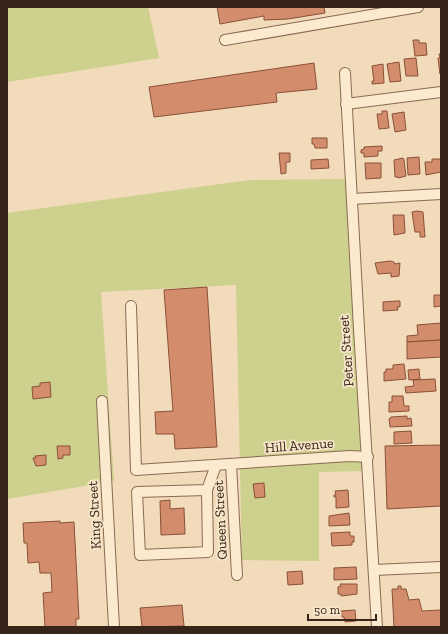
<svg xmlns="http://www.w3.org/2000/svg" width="448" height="634" font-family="'Zilla Slab',serif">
<rect width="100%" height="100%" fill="#f1dbba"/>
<g fill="#ced08e">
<path d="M7 7H148L159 58 7 82Z"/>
<path d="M350 179 366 471 319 472V561L242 560 236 285 101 292 114 481 7 499V213L250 180Z"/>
</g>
<g fill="#d38d6d" stroke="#8a5037">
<path d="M217 7H324L325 13 288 19 264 20V16L220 24Z"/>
<path d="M413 40H419V43H426L427 55 415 56Z"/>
<path d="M439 54H441L440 74 438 58H440Z"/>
<path d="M416 58 418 76H406L404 59Z"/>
<path d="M399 62 401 81 390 82 387 64Z"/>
<path d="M314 63 317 89 276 93 277 102 154 117 149 87Z"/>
<path d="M383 64 384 83 372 84V81H374L372 66Z"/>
<path d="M382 111H387L389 128 379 129 377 114H382Z"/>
<path d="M404 112 406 130 395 132 392 114Z"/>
<path d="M312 138H327V148H315L314 144H312Z"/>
<path d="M382 146V151H378V156L364 157V153H361V150L364 149V147Z"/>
<path d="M279 153H290V162H286V173L281 174Z"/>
<path d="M419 157 420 174 408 175 407 158Z"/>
<path d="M403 158 404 160 406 176 398 178V177H395L394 160Z"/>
<path d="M328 159 329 168 311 169V160Z"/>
<path d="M432 159H441V172L426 175 425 162H432Z"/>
<path d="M365 163H381V178L366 179Z"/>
<path d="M417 211 423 212 425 237H420V232H415L412 212Z"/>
<path d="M393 215H404L405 233 394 235Z"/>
<path d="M390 261 394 262 395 264 400 263 399 276 391 277V273L378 274 375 263Z"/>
<path d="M207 287 217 447 175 449 174 434H156L155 412 173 411 164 290Z"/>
<path d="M434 295H441V306L434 307Z"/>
<path d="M397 301H400V307H397L398 310 383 311V302Z"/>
<path d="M441 323V340L407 342V336L418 335 417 325Z"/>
<path d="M441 340V357L407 359V342Z"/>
<path d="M404 364 406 379 384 381V372H386V369H393V365Z"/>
<path d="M419 369 420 379 409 380 408 370Z"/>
<path d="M435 379 436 391 406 393 405 387 414 386 413 380Z"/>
<path d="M50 382 51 397 33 399 32 387 40 386V383Z"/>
<path d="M392 396H403L404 406H409V411L389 412V402H392Z"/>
<path d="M407 416V419L411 418 412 426 390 427 389 419 391 417Z"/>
<path d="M411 431 412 443 394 444V432Z"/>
<path d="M441 445V506L387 509 385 446Z"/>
<path d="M57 446H70V455H63V458L58 459Z"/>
<path d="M46 455V465L36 466 33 458H36L35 456Z"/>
<path d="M264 483 265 497 255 498 253 484Z"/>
<path d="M348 490 349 507 336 508V497H334V495H336L335 491Z"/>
<path d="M170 500V509L184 508 185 534 161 535 160 501Z"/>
<path d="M349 513 350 525 329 526V516Z"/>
<path d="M60 521V523L74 522 79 619H76V627H45L43 593 52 592 51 573H40L39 562 28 563 27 543H24L23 523Z"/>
<path d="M350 532V536H354V542H352V545L332 546 331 533Z"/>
<path d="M356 567 357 579 334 580V568Z"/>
<path d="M302 571 303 584 288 585 287 572Z"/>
<path d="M340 584H357V594L341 596V594H338V587L341 586Z"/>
<path d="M398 586H401V589H406L409 600 419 599 422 611 441 610V627H392L394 626 392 589H398Z"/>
<path d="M182 605 184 626 142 627 140 608Z"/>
<path d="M355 610 356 621 345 622 344 617H342L341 611Z"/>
</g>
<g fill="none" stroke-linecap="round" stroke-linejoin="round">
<defs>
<g id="minor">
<path d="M225 40 418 7"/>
<path d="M345 73C354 258 366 442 377 627"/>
<path d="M346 104 441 92"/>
<path d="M352 199 441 194"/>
<path d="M131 306 136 470 350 456 368 457"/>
<path d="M102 401 114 627"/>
<path d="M231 464 237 575"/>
<path d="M207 490 208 552 140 555 137 492 207 490 216 465"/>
<path d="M374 570 441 567"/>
</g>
</defs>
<use href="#minor" stroke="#896b53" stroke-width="12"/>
<use href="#minor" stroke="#fceace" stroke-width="10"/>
</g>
<g text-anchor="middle" stroke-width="3.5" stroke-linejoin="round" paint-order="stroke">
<g font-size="14" fill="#37251a" stroke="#f8e6ca">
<text transform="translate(346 351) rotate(-94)" y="5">Peter Street</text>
<text transform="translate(299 445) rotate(-4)" y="5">Hill Avenue</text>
<text transform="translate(94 515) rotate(-93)" y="5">King Street</text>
<text transform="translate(220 520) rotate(-93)" y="5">Queen Street</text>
</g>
</g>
<rect width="448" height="634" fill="none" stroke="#37251a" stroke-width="16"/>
<path d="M308 614v6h68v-6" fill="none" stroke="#37251a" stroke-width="2"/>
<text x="314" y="614" font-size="12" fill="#37251a" stroke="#f8e6ca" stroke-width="3" paint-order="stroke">50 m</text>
</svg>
